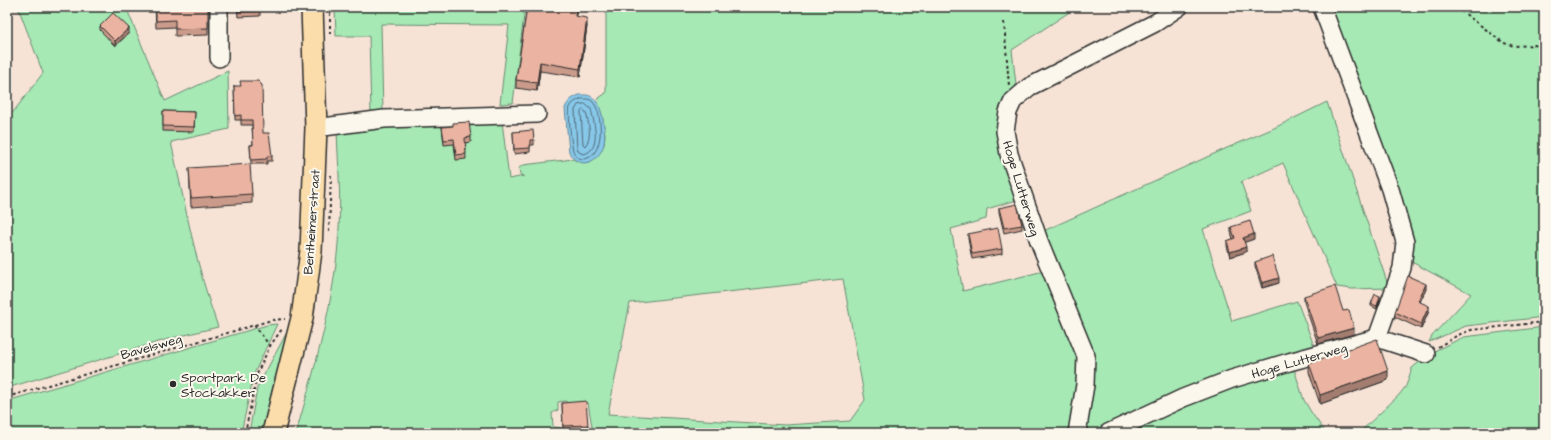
<svg xmlns="http://www.w3.org/2000/svg" width="1551" height="440" font-family="'Architects Daughter',sans-serif">
<rect width="100%" height="100%" fill="#f6e3d6"/>
<filter id="ink" filterUnits="userSpaceOnUse"><feTurbulence type="fractalNoise" baseFrequency=".025" numOctaves="2"/><feDisplacementMap in="SourceGraphic" scale="8" xChannelSelector="R" yChannelSelector="G"/><feConvolveMatrix kernelMatrix="1 2 1 2 8 2 1 2 1" color-interpolation-filters="sRGB"/></filter>
<g filter="url(#ink)">
<g fill="#a6e9b4" stroke="#688a70" fill-rule="evenodd">
<path d="M18 7H126L165 101 228 71 229 129 171 142C185 204 196 267 218 327L168 339 7 388V118L14 111 43 73Z"/>
<path d="M335 7H525L513 103 500 104 509 25 381 24 383 113 371 114 369 36H336Z"/>
<path d="M606 7H1077L1012 50 1017 93 1004 109 1020 199 987 209 986 219 951 229 963 291 1048 270 1075 343 1080 371 1070 433H593L588 403 567 404 566 401 558 402V410L552 413 553 427 561 428V433H296C315 367 336 297 339 228 341 195 338 162 337 130L502 121 509 179 524 176 520 175 519 168 523 165 573 159C579 163 584 163 590 162L604 145 605 134 602 115 598 103 599 98 606 93ZM843 279 865 400 850 421 785 425 608 414 630 303Z"/>
<path d="M1326 7H1544V317L1466 326 1429 342 1432 336 1471 294 1408 260Z"/>
<path d="M1327 102 1389 288 1352 289 1337 287 1283 163 1241 182 1251 211 1203 229 1232 321 1297 301 1316 351 1173 400 1094 433H1080L1088 384 1039 233 1227 148 1272 129Z"/>
<path d="M277 324 254 374 241 433H7V401L267 325Z"/>
<path d="M1544 327V433H1359L1399 395 1406 386 1412 368 1432 352 1464 337Z"/>
<path d="M287 332V336L261 433H249L257 388Z"/>
<path d="M1294 369 1304 400 1311 412 1326 433H1121L1218 393Z"/>
</g>
<path fill="#87c7e8" stroke="#62899c" d="M579 95C584 95 589 94 593 98 603 104 606 134 604 144 599 163 579 171 569 152L565 108C568 101 572 98 579 95Z"/>
<g fill="none" stroke-linecap="round" stroke-linejoin="round">
<g stroke="#506977" stroke-width="1">
<path d="M580 99C584 99 588 98 592 101 603 110 606 158 583 159 579 159 575 156 574 153 571 147 568 112 570 107 572 103 576 101 580 99Z"/>
<path d="M585 104 591 109C594 122 602 151 583 154L579 152 577 149 575 110 578 105Z"/>
<path d="M583 110 586 112C588 122 593 137 585 146L583 144 581 112Z"/>
</g>
<defs>
<g id="minor">
<path d="M219 7V58"/>
<path d="M1322 7 1390 189 1405 242 1402 268 1377 338"/>
<path d="M316 128 384 119 537 114"/>
<path d="M1077 433 1085 385 1086 356 1039 241 1009 154 1005 131 1008 112 1013 101 1029 87 1155 23 1179 7"/>
<path d="M1108 433 1183 398 1232 379 1289 362 1377 338 1426 354"/>
</g>
<path id="major" d="M273 433 302 318 311 251 316 128 312 7"/>
</defs>
<use href="#minor" stroke="#2b2b2b" stroke-width="20"/>
<use href="#major" stroke="#2b2b2b" stroke-width="24"/>
<g stroke="#2b2b2b" stroke-width="2" stroke-dasharray="3 3" stroke-linecap="butt">
<path d="M330 7V34"/>
<path d="M1456 7 1504 43 1514 46 1535 45 1544 53"/>
<path d="M1004 22 1009 86"/>
<path d="M329 232 331 174"/>
<path d="M254 325 270 346"/>
<path d="M1438 347 1458 335 1471 330 1544 322"/>
<path d="M7 397 272 320 285 319"/>
<path d="M245 433 258 371 270 346 282 329"/>
</g>
<use href="#minor" stroke="#fbf7ec" stroke-width="17"/>
<use href="#major" stroke="#fbddab" stroke-width="21"/>
</g>
<g fill="#ca9a8a" stroke="#2b2b2b">
<path d="M155 7H208V35L175 36V27L156 28Z"/>
<path d="M237 7H260V16L238 17Z"/>
<path d="M527 7H577L576 16 587 26 580 77 540 71 537 91 516 88V80Z"/>
<path d="M100 26 129 33 115 46 100 30Z"/>
<path d="M234 86 263 133 272 156V161H267V164H251L250 145H253L252 125H241V120H235Z"/>
<path d="M163 111 195 112 194 132 163 131Z"/>
<path d="M442 127 471 137V142L465 143 466 159 456 160 454 144 444 145Z"/>
<path d="M513 132 534 140V145H530V152L514 154Z"/>
<path d="M189 168 252 194V203L191 207Z"/>
<path d="M999 208 1022 225V229L1004 233 999 212Z"/>
<path d="M1231 227 1254 239 1244 242 1246 252 1230 257 1227 246V241L1233 239 1231 232Z"/>
<path d="M968 234 1002 249V254L972 259 968 239Z"/>
<path d="M1255 262 1279 283 1262 288 1255 266Z"/>
<path d="M1426 289 1420 302 1429 311 1421 329 1395 317V312Z"/>
<path d="M1304 296 1343 311 1354 334 1318 344 1304 302Z"/>
<path d="M1380 299 1377 309 1371 306V304Z"/>
<path d="M1309 363 1388 380 1320 404 1309 372Z"/>
<path d="M562 403 588 425V429L563 431Z"/>
</g>
<g fill="#a47d71" stroke="#2b2b2b">
<path d="M576 7H577L575 25V16Z"/>
<path d="M587 18V26L580 77V69Z"/>
<path d="M129 28V33L115 46V41Z"/>
<path d="M540 62V71L537 91V83Z"/>
<path d="M1254 234V239L1243 243V238Z"/>
<path d="M1246 247V252L1230 257V252Z"/>
<path d="M1279 278V283L1262 288V283Z"/>
<path d="M1426 284V289L1418 306V301Z"/>
<path d="M1380 296V299L1377 309V306Z"/>
<path d="M1429 306V311L1421 329V324Z"/>
<path d="M1354 328V334L1318 344V338Z"/>
<path d="M1388 371V380L1320 404V395Z"/>
</g>
<g fill="#ebb3a1" stroke="#2b2b2b">
<path d="M156 7H208V28L175 29V20L156 21Z"/>
<path d="M237 7H260V11L238 12Z"/>
<path d="M527 7H576L575 16 587 18 580 69 540 62 537 83 516 80Z"/>
<path d="M113 13 129 28 115 41 100 26Z"/>
<path d="M240 81H258L262 85 263 133H269L272 156H267V159L251 160 250 145H253L252 120H241V115L235 116 234 86H241Z"/>
<path d="M163 111 195 112 194 127 163 126Z"/>
<path d="M469 122 471 137 465 138 466 154 456 155 454 139 444 140 442 127 453 126V123Z"/>
<path d="M533 130 534 140H530V148L514 149 513 132Z"/>
<path d="M250 164 252 194 191 198 189 168Z"/>
<path d="M1017 204 1022 225 1004 228 999 208Z"/>
<path d="M1250 221 1254 234 1243 238 1246 247 1230 252 1227 241 1235 238 1231 227Z"/>
<path d="M998 228 1002 249 972 254 968 234Z"/>
<path d="M1272 256 1279 278 1262 283 1255 262Z"/>
<path d="M1408 276 1426 284 1418 301 1429 306 1421 324 1395 312Z"/>
<path d="M1335 286 1343 311 1349 310 1354 328 1318 338 1304 296Z"/>
<path d="M1375 294 1380 296 1377 306 1371 304Z"/>
<path d="M1377 339 1388 371 1320 395 1309 363Z"/>
<path d="M586 401 588 425 563 426 562 403Z"/>
<path d="M480 431V433H466Z"/>
</g>
</g>
<circle fill="#2b2b2b" stroke="#fbf7ec" stroke-width="1.5" cx="173" cy="384" r="4"/>
<g text-anchor="middle" stroke-width="4" stroke-linejoin="round" paint-order="stroke">
<g font-size="13" fill="#2b2b2b" stroke="#fbf7ec">
<text transform="translate(1022 188) rotate(73)" y="5">Hoge Lutterweg</text>
<text transform="translate(311 222) rotate(-86)" y="5">Bentheimerstraat</text>
<text transform="translate(151 346) rotate(-16)" y="5">Bavelsweg</text>
<text transform="translate(1299 360) rotate(-16)" y="5">Hoge Lutterweg</text>
</g>
<g font-size="13" fill="#2b2b2b" stroke="#fbf7ec" text-anchor="start">
<text x="181" y="382">Sportpark De<tspan x="181" dy="15">Stockakker</tspan></text>
</g>
</g>
<rect width="1551" height="440" fill="none" stroke="#fbf7ec" stroke-width="24"/>
<rect x="12" y="12" width="1527" height="416" fill="none" stroke="#2b2b2b" stroke-width="1.5" filter="url(#ink)"/>
</svg>
